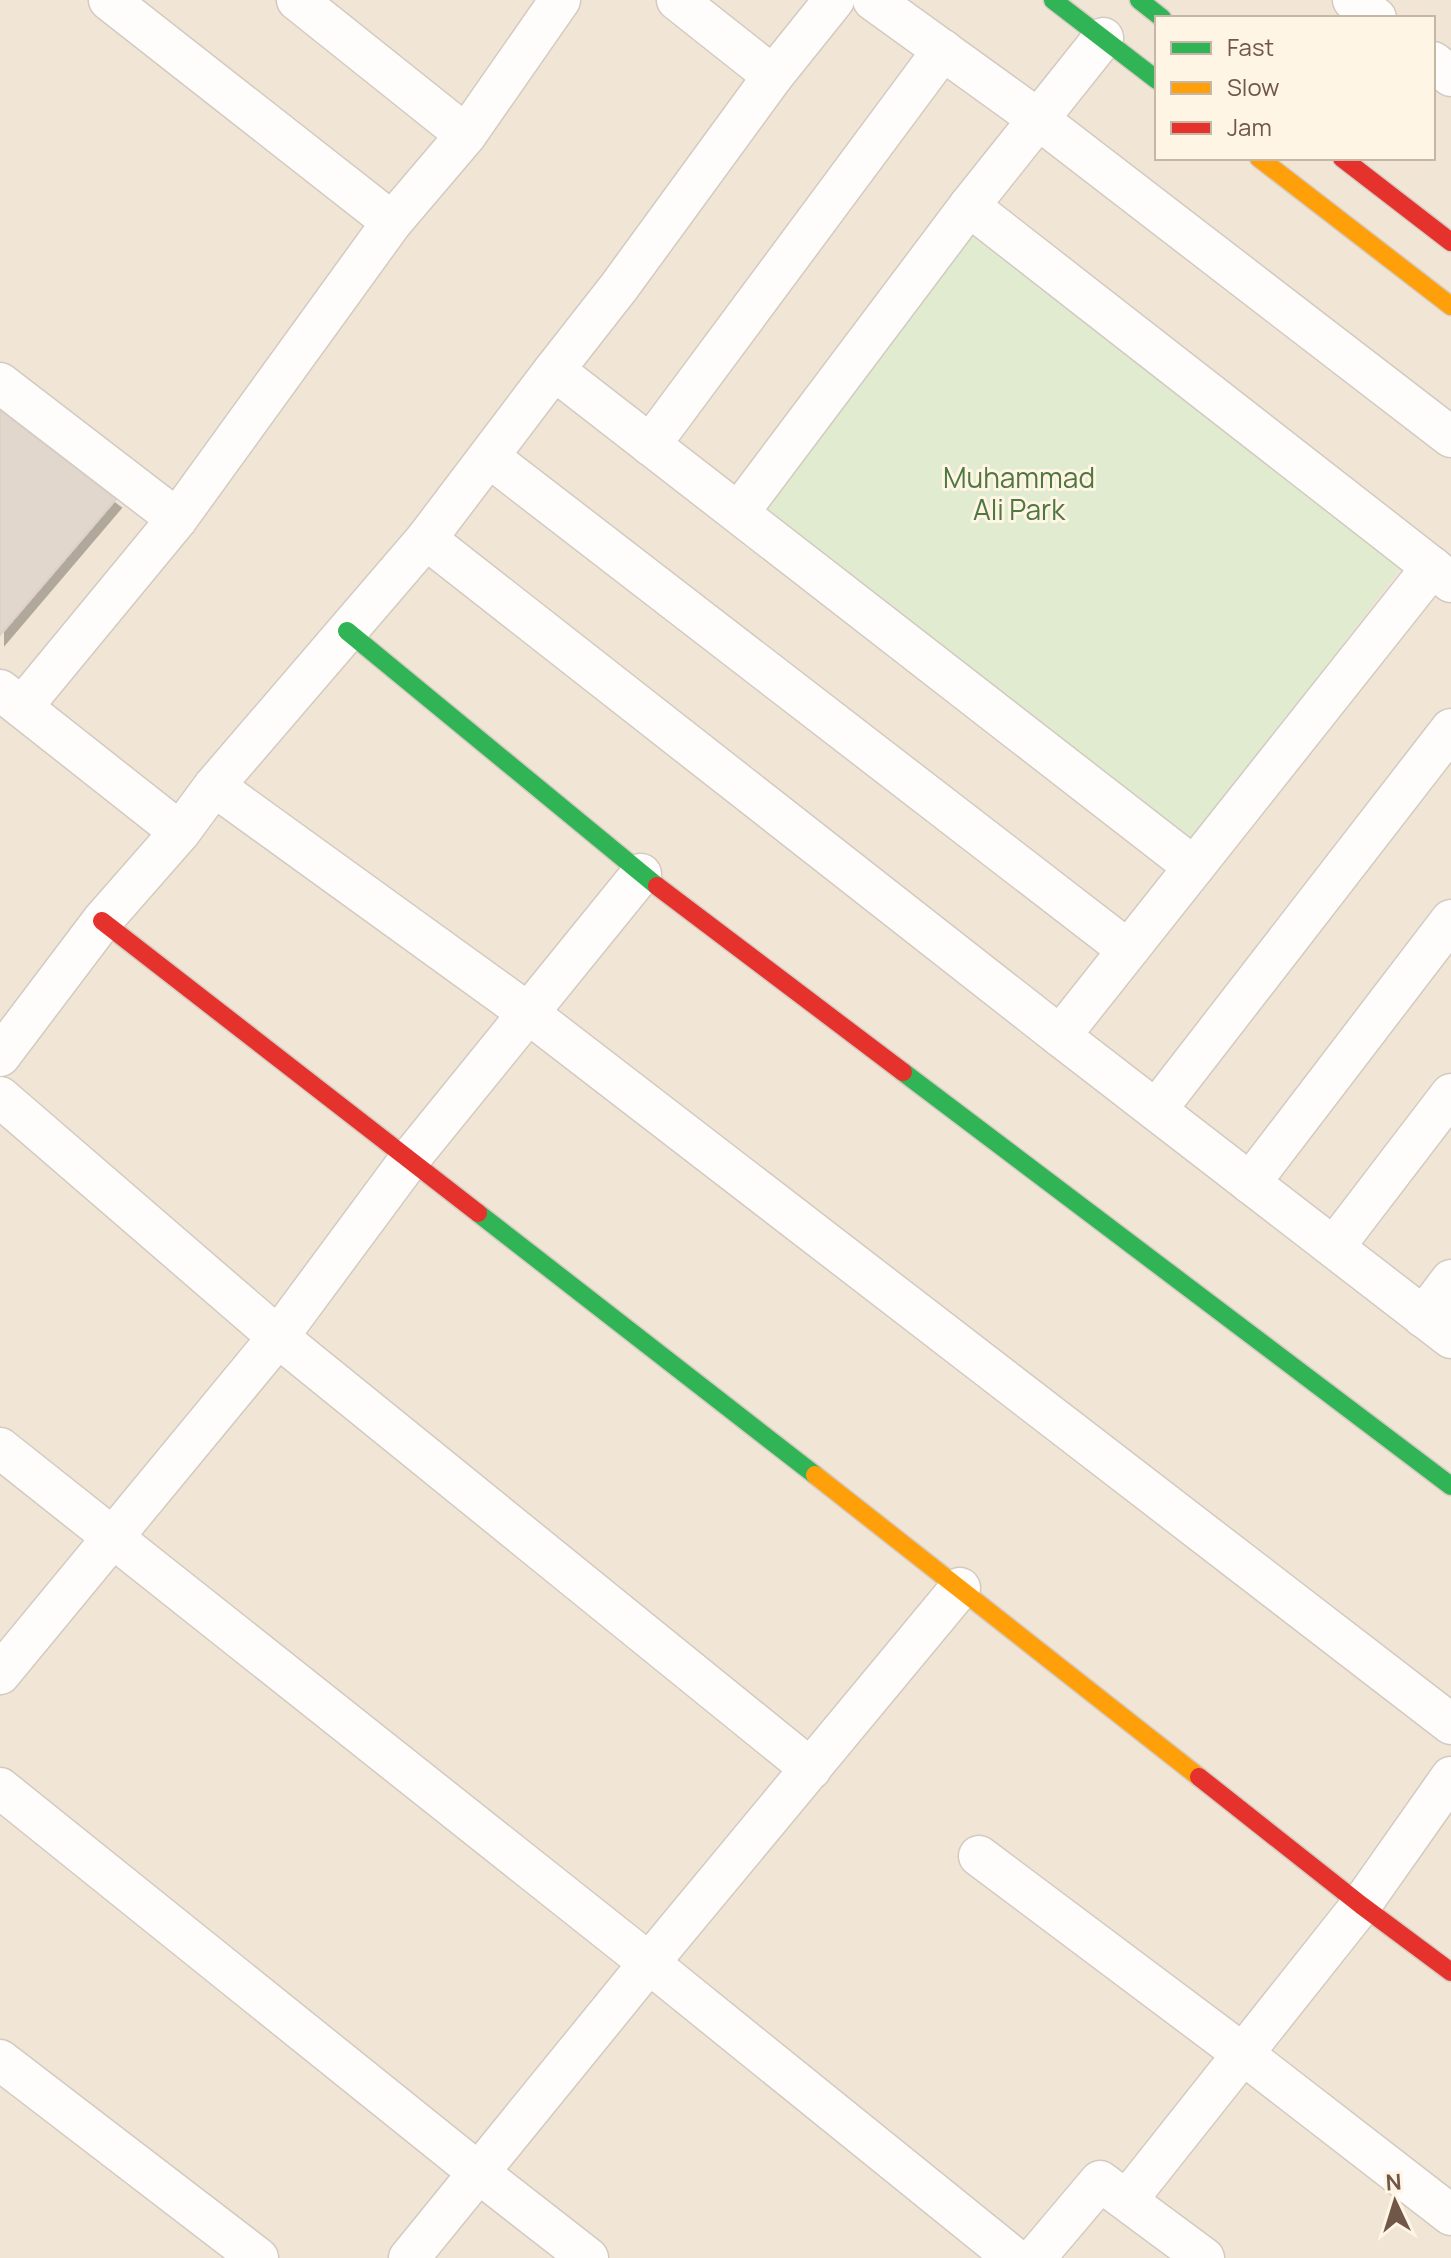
<svg xmlns="http://www.w3.org/2000/svg" width="1451" height="2258" font-family="Manrope,sans-serif">
<defs>
<filter id="shadow"><feDropShadow dx="5" dy="9" stdDeviation="0" flood-color="#0004"/></filter>
</defs>
<rect width="100%" height="100%" fill="#f5efe5"/>
<path fill="#f1e5d5" fill-rule="evenodd" d="M0 0H1451V2258H0ZM1157 18H1433V158H1157Z"/>
<path fill="#e0ebd0" d="M964 230 1407 559 1191 846 749 517Z"/>
<path fill="#e1d7cd" stroke="#ded2c8" stroke-width="2" filter="url(#shadow)" d="M0 410 116 499 0 635Z"/>
<g fill="none" stroke-linecap="round" stroke-linejoin="round">
<defs>
<g id="street">
<path d="M109 0 392 222"/>
<path d="M297 0 466 135"/>
<path d="M677 0 773 76"/>
<path d="M873 0 1038 119 1451 437"/>
<path d="M1353 0 1376 18"/>
<path d="M1433 62 1451 76"/>
<path d="M969 206 1451 582"/>
<path d="M554 370 1194 867"/>
<path d="M0 383 177 519"/>
<path d="M650 445 943 50"/>
<path d="M489 457 1128 950"/>
<path d="M739 512 969 206 1103 38"/>
<path d="M426 539 1060 1036 1451 1338"/>
<path d="M0 690 180 832 214 786 426 539 554 370 619 287 773 76 834 0"/>
<path d="M22 707 177 519 392 222 466 135 560 0"/>
<path d="M214 786 528 1013 1451 1724"/>
<path d="M1060 1036 1432 567"/>
<path d="M0 1056 102 921 180 832"/>
<path d="M0 1097 278 1337 811 1769"/>
<path d="M1156 1110 1451 729"/>
<path d="M1250 1183 1451 920"/>
<path d="M1334 1247 1451 1094"/>
<path d="M1423 1317 1451 1280"/>
<path d="M0 1448 649 1963 1014 2258"/>
<path d="M0 1674 278 1337 409 1160 641 874"/>
<path d="M0 1788 479 2173 588 2258"/>
<path d="M979 1856 1243 2054 1451 2215"/>
<path d="M0 2060 258 2258"/>
<path d="M1127 2200 1361 1905 1451 1777"/>
<path d="M409 2258 649 1963 960 1588"/>
<path d="M1035 2258 1100 2181 1204 2258"/>
</g>
<g id="fast">
<path d="M1053 0 1157 80"/>
<path d="M1139 0 1162 18"/>
<path d="M347 631 657 886"/>
<path d="M903 1072 1451 1486"/>
<path d="M478 1213 815 1475"/>
</g>
<g id="slow">
<path d="M1259 158 1451 306"/>
<path d="M815 1475 1199 1777"/>
</g>
<g id="jam">
<path d="M1342 158 1451 242"/>
<path d="M657 886 903 1072"/>
<path d="M102 921 478 1213"/>
<path d="M1199 1777 1361 1905 1451 1972"/>
</g>
</defs>
<use href="#street" stroke="#d3cac1" stroke-width="43"/>
<use href="#fast" stroke="#d5cbc2" stroke-width="21"/>
<use href="#slow" stroke="#d5cbc2" stroke-width="21"/>
<use href="#jam" stroke="#d5cbc2" stroke-width="21"/>
<use href="#street" stroke="#fefdfb" stroke-width="40"/>
<use href="#fast" stroke="#30b455" stroke-width="18"/>
<use href="#slow" stroke="#ff9f0a" stroke-width="18"/>
<use href="#jam" stroke="#e5322d" stroke-width="18"/>
</g>
<g text-anchor="middle" stroke-width="6" stroke-linejoin="round" paint-order="stroke">
<g font-size="28" fill="#4f7740" stroke="#fff5e5">
<text x="1019" y="488">Muhammad<tspan x="1019" dy="32">Ali Park</tspan></text>
</g>
</g>
<rect x="1155" y="16" width="280" height="144" fill="#fff5e5" stroke="#c6b6a6" stroke-width="2"/>
<rect x="1171" y="42" width="40" height="12" fill="#30b455" stroke="#c6b6a6" stroke-width="2"/>
<text x="1227" y="56" font-size="24" fill="#715748">Fast</text>
<rect x="1171" y="82" width="40" height="12" fill="#ff9f0a" stroke="#c6b6a6" stroke-width="2"/>
<text x="1227" y="96" font-size="24" fill="#715748">Slow</text>
<rect x="1171" y="122" width="40" height="12" fill="#e5322d" stroke="#c6b6a6" stroke-width="2"/>
<text x="1227" y="136" font-size="24" fill="#715748">Jam</text>
<g transform="translate(1395 2202) rotate(356)" stroke="#fff5e5" stroke-width="6" paint-order="stroke">
<path d="M0-6L14 30L0 20L-14 30Z" fill="#715748"/>
<text y="-12" font-size="22" font-weight="bold" text-anchor="middle" fill="#715748">N</text>
</g>
</svg>
